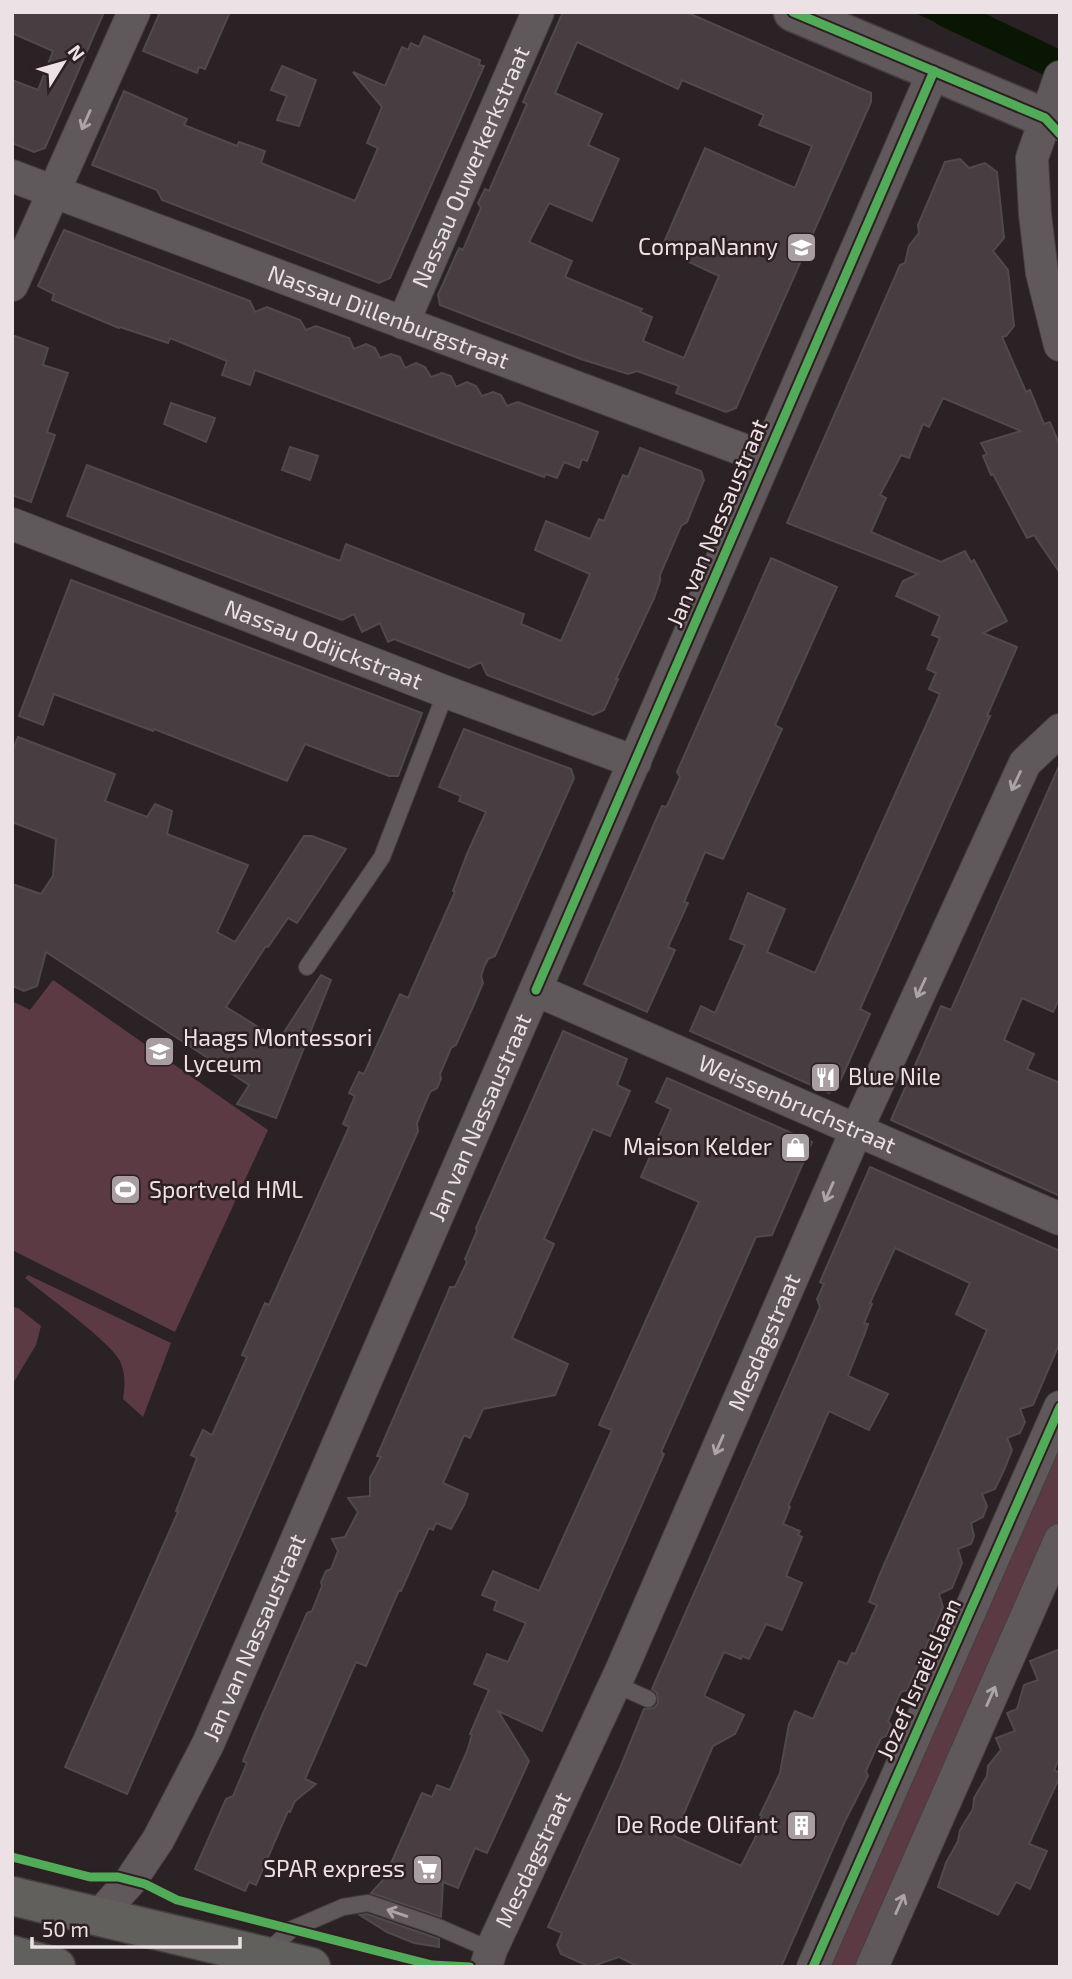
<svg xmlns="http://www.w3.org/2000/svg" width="1072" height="1979" font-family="'Exo 2',sans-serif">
<rect width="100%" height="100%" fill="#2a2224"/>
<g fill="#5c3a44">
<path d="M53 980 268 1130 175 1332 12 1250V1001L30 1010Z"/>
<path d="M28 1275 171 1343 143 1417 123 1399C125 1385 126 1375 120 1361 112 1343 44 1294 25 1278Z"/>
<path d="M12 1307 18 1308 41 1326 36 1345 12 1385Z"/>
<path d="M1060 1425V1519L860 1967H822Z"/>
</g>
<path fill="#091603" d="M913 12H981L992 17 963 35Z"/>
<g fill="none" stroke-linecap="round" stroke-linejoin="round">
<path stroke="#091603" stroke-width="30" d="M946 12 1060 66"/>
</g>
<g fill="#483d40" stroke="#504a4c" stroke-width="2" fill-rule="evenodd">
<path d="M12 12H104L45 148 34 152 12 143V80L38 90 53 51 12 33Z"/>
<path d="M160 12H230L205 69 199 67 197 73 143 51Z"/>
<path d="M563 12H686L871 93V102L736 408 726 412 676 393 679 386 637 371 628 374 581 359 440 305 438 295 459 248 463 250 481 208 478 203 485 189 489 191 527 104 523 102ZM577 42 678 89 682 80 764 115 759 125 812 146 795 188 705 148 662 247 690 259 689 262 719 276 684 358 643 341 652 317 640 312 642 309 565 277 572 261 529 242 549 203 592 221 619 159 588 145 602 114 555 93Z"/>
<path d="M424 36 480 60 479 65 484 66 390 278 379 283 162 200 157 190 92 165 124 91 187 119 184 125 237 146 239 142 265 151 261 163 355 201 378 148 367 143 382 107 353 72 385 86 402 47 408 50 411 43 419 47Z"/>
<path d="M282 66 316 80 299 126 277 120 287 96 271 90Z"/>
<path d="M960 159 969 168 985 163 997 172 1004 238 993 251 1008 270 1014 326 1006 336 1002 337 1026 392 1030 390 1044 424 1050 422 1060 446V573L1034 535 1027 538 993 474 991 475 983 456 987 454 981 443 1021 431 943 398 929 427 923 424 909 458 901 455 880 495 886 498 871 532 941 562 965 551 971 562 974 560 1007 621 983 633 1017 647 987 716H990L860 1009 870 1014 842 1077 835 1091 832 1090 829 1093 690 1031 701 1006 715 1013 742 952 745 945 730 939 748 893 785 909 767 952 815 973 940 694 929 689 936 673 927 669 940 638 932 635 940 616 896 596 903 581 918 574 787 523 900 265 905 263 909 246 919 233 918 225 945 162Z"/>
<path d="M64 230 250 301 255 312 267 307 300 320 306 330 316 326 349 338 354 349 366 344 375 348 380 358 391 354 400 357 405 368 416 363 425 367 431 377 442 373 451 376 456 387 467 382 476 386 482 396 493 392 501 395 507 406 518 402 598 432 587 461 582 459 579 468 564 462 557 478 546 474 544 477 255 370 250 385 222 375 227 361 170 338 168 343 120 327 119 328 52 300 54 294 38 286Z"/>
<path d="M12 335 48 348 43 365 68 373 47 432 55 435 31 502 12 495Z"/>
<path d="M171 403 215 418 206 442 164 424Z"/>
<path d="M290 447 318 456 310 480 282 470Z"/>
<path d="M640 448 701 471 704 480 687 522 681 526 660 575V581L654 598 616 679H618L604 710 593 715 487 675 481 662 469 668 394 639 388 642 380 623 362 632 354 614 342 620 67 516 87 465 340 561 346 544 524 614 521 624 561 641 590 574 535 550 546 521 590 539 599 519 604 521 623 475 628 477Z"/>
<path d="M771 558 837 587 775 725 782 729 723 859 705 852 684 902 688 903 668 947 675 950 647 1012 584 984 662 806 666 807 668 804 680 777 677 772Z"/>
<path d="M71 580 422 713 398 776H389L305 744 287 781 154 729 153 731 54 694 43 725 19 716Z"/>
<path d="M464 729 571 769 574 778 495 956 488 959 484 967 481 976 483 983 475 1002 456 1045 451 1048 440 1074 441 1079 437 1088 430 1092 427 1099 417 1123 418 1131 127 1794 65 1767 178 1512 176 1511 197 1458 191 1455 203 1430 212 1435 247 1357 242 1355 265 1303 269 1305 349 1127 343 1124 355 1096 349 1093 359 1072 364 1074 400 994 408 998 455 892 453 891 467 854 486 812 459 801 461 796 439 787Z"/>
<path d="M18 737 115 774 105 801 147 817 155 804 172 811 167 834 248 865 217 932 235 942 304 836H312L346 849 297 923 288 918 268 947 266 946 226 1007 279 1040 321 975 331 980 276 1118 237 1104 249 1085 46 952 37 986 24 991 15 987 12 982V884L41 894 53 876 56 839 12 822V752Z"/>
<path d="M1060 764V997L1053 1012 1022 998 1004 1040 1034 1054 1027 1069 1060 1083V1196L891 1120 941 1006 951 1010Z"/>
<path d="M563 1031 627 1059 617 1085 630 1091 610 1136 593 1129 544 1239 554 1244 512 1338 568 1364 555 1395 483 1409 470 1438 464 1435 443 1483 468 1494 464 1505 451 1529 436 1523 433 1530 429 1528 401 1591 399 1590 366 1666 356 1662 305 1779 316 1784 295 1801 290 1812 288 1811 256 1885 249 1882 245 1891 195 1869 226 1799 233 1796 247 1763 243 1761 255 1732 307 1613 312 1611 322 1586 321 1582 326 1571 331 1569 338 1551 332 1539 345 1537 358 1512 348 1498 370 1496V1478L381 1457 377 1456 446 1297 450 1287H455L467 1262 465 1259 477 1231 476 1228Z"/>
<path d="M667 1078 812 1142 772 1235 756 1237 661 1452 664 1454 542 1731 498 1711 529 1761 487 1853 475 1848 458 1888 443 1882 441 1917 371 1893 384 1879 422 1793 432 1797 437 1785 450 1790 467 1751 472 1735 470 1734 489 1690 474 1684 487 1654 508 1662 526 1623 494 1610 497 1601 482 1595 493 1571 539 1591 612 1430 599 1425 699 1202 641 1177 671 1109 656 1102Z"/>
<path d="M870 1167 1060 1251V1342L1033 1405 1020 1409 1025 1422 1020 1433 1007 1438 1012 1450 1004 1470 995 1489 982 1494 987 1506 983 1517 971 1523 974 1536 971 1544 958 1549 962 1563 952 1588 939 1594 943 1607 907 1690 901 1692 888 1721 891 1725 886 1736 881 1738 866 1771 868 1776 845 1821 781 1967H639L619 1957 590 1967 561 1954 557 1945 562 1933 548 1927 620 1768 644 1709 654 1708 658 1703 657 1693 652 1689 820 1307 817 1299 824 1284 820 1282ZM895 1248 970 1283 956 1314 987 1330 880 1574 869 1602 877 1605 855 1654 852 1653 847 1664 839 1661 813 1719 795 1711 789 1724 780 1773 760 1815 762 1816 756 1828 759 1830 741 1866 674 1836 713 1746 735 1734 744 1715 704 1696 724 1652 741 1659 742 1656 749 1659 766 1624 782 1630 802 1583 786 1576 802 1537 798 1535 800 1531 783 1524 790 1507 788 1506 829 1411 869 1430 888 1394 848 1376 865 1333 868 1324 864 1323 872 1304 870 1303Z"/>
<path d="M1060 1649V1757L1054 1770 1060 1773V1776L1029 1844 1047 1851 1030 1889 1016 1882 998 1915 938 1887 946 1863 958 1841 960 1830 973 1809 974 1798 987 1776 988 1766 1001 1750 996 1738 1015 1731 1007 1713 1017 1709 1024 1685 1038 1680 1030 1661Z"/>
<path d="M367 1914 439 1939V1947L414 1943 387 1932 360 1915Z"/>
</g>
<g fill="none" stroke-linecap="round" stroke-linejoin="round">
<defs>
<g id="service">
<path d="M307 967 382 857 446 692"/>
<path d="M615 1684 648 1699"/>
<path d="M266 1953 292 1929 343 1907 368 1903 438 1927 491 1950"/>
</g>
<g id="minor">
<path d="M1060 77 1032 158 1035 214 1042 273 1060 345"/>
<path id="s1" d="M12 176 765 458"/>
<path d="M12 285 134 12"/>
<path id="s2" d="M403 323 538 12"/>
<path id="s3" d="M12 524 446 692 635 762"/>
<path id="s4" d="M536 990 1060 1219"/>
<path id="s5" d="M98 1917 131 1880 158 1840 208 1744 934 71"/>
<path id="s6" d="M486 1967 491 1950 621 1671 857 1129 1025 763 1060 730"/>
<path d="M813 1967 1060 1407"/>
<path d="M872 1967 1060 1540"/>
</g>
<path id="tertiary" d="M793 12 1045 118 1060 121"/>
<g id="primary">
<path d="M12 1896 311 1967"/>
<path d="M12 1955 56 1967"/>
</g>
</defs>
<use href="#service" stroke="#463f41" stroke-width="18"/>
<use href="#minor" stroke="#463f41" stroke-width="34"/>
<use href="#tertiary" stroke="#463f41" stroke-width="41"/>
<use href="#primary" stroke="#463f41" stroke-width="41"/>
<use href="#service" stroke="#60595b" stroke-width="16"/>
<use href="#minor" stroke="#60595b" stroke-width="32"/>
<use href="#tertiary" stroke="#60595b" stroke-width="38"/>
<use href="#primary" stroke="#62605c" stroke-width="38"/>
<defs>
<g id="cycleway">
<path d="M793 12 1045 118 1060 134"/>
<path d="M536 990 934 71"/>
<path d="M12 1857 90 1877H118L145 1884 177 1900 432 1965 470 1967"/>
<path d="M813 1967 1060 1407"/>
</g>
</defs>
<use href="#cycleway" stroke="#2e1f23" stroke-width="13"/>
<use href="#cycleway" stroke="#51ab58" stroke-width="9"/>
</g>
<defs><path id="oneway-shaft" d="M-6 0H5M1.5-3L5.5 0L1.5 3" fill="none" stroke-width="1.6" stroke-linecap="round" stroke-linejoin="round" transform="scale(1.75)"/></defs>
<g stroke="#ada4a6">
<use href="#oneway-shaft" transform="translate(86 120) rotate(114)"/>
<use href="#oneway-shaft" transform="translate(1016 781) rotate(115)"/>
<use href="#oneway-shaft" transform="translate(921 988) rotate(115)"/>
<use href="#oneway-shaft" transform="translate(829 1192) rotate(114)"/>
<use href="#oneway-shaft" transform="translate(719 1445) rotate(114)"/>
<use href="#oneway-shaft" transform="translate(991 1696) rotate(-66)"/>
<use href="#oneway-shaft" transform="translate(900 1904) rotate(-66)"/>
<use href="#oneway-shaft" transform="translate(397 1913) rotate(-161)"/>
</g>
<defs>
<symbol id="school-square" viewBox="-11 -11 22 22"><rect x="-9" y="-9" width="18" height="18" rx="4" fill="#a89ea1" stroke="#2e1f23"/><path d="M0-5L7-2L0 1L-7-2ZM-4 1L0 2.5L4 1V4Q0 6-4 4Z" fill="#fff"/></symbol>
<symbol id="restaurant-square" viewBox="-11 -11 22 22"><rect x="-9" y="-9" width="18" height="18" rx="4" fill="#a89ea1" stroke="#2e1f23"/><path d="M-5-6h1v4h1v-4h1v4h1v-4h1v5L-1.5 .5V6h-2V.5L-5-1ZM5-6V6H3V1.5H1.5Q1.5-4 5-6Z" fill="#fff"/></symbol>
<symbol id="shop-square" viewBox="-11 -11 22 22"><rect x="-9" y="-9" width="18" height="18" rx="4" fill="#a89ea1" stroke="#2e1f23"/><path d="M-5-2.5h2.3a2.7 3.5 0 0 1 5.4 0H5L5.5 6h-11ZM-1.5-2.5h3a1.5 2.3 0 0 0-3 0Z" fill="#fff"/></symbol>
<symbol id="stadium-square" viewBox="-11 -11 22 22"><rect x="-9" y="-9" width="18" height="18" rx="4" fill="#a89ea1" stroke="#2e1f23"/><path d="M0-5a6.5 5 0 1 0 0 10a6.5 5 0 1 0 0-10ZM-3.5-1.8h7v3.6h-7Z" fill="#fff"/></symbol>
<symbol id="building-square" viewBox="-11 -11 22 22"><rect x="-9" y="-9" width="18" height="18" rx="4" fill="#a89ea1" stroke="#2e1f23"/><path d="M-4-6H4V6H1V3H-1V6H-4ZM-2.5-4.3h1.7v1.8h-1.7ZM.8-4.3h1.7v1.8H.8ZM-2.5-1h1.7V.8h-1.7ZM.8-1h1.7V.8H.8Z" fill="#fff"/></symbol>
<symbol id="supermarket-square" viewBox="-11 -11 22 22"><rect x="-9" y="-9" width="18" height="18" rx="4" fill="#a89ea1" stroke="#2e1f23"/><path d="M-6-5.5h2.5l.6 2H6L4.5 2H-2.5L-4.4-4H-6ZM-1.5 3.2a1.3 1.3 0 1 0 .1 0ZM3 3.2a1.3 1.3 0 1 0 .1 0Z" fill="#fff"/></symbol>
</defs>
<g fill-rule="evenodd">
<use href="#school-square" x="784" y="230" width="35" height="35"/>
<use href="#school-square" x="142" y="1034" width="35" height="35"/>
<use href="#restaurant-square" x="808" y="1060" width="35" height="35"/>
<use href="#shop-square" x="778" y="1130" width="35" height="35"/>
<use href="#stadium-square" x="108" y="1172" width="35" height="35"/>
<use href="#building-square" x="784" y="1808" width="35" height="35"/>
<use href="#supermarket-square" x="410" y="1852" width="35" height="35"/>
</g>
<g text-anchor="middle" stroke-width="5" stroke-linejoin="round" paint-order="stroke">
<g font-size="23" fill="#ece1e4" stroke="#2e1f23">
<text dy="8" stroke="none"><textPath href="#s2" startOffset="170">Nassau Ouwerkerkstraat</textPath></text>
<text dy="8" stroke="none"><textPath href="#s1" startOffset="402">Nassau Dillenburgstraat</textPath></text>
<text transform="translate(717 523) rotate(-67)" y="8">Jan van Nassaustraat</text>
<text dy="8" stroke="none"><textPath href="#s3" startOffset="334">Nassau Odijckstraat</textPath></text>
<text dy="8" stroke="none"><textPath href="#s4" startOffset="285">Weissenbruchstraat</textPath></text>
<text dy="8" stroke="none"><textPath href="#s5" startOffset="889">Jan van Nassaustraat</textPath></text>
<text dy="8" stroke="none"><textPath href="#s6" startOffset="684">Mesdagstraat</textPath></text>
<text dy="8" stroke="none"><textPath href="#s5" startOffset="322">Jan van Nassaustraat</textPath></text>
<text transform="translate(919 1679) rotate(-66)" y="8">Jozef Israëlslaan</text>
<text dy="8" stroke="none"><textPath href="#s6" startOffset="117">Mesdagstraat</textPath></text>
</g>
<g font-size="23" fill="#ece1e4" stroke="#2e1f23" text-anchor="end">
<text x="778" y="255">CompaNanny</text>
<text x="183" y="1046" text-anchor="start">Haags Montessori<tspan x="183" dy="26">Lyceum</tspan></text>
<text x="848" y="1085" text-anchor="start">Blue Nile</text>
<text x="772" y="1155">Maison Kelder</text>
<text x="149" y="1198" text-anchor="start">Sportveld HML</text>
<text x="778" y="1833">De Rode Olifant</text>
<text x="405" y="1877">SPAR express</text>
</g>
</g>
<rect width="1072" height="1979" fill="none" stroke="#ece1e4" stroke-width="28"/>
<g transform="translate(63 63) rotate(53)" stroke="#2e1f23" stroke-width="5" paint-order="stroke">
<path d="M0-5L12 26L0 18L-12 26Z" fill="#ece1e4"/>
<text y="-10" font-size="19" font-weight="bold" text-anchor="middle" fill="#ece1e4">N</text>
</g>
<path d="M32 1937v10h208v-10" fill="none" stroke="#ece1e4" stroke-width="3.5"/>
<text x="42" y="1937" font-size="21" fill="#ece1e4" stroke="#2e1f23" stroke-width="5" paint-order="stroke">50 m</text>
</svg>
